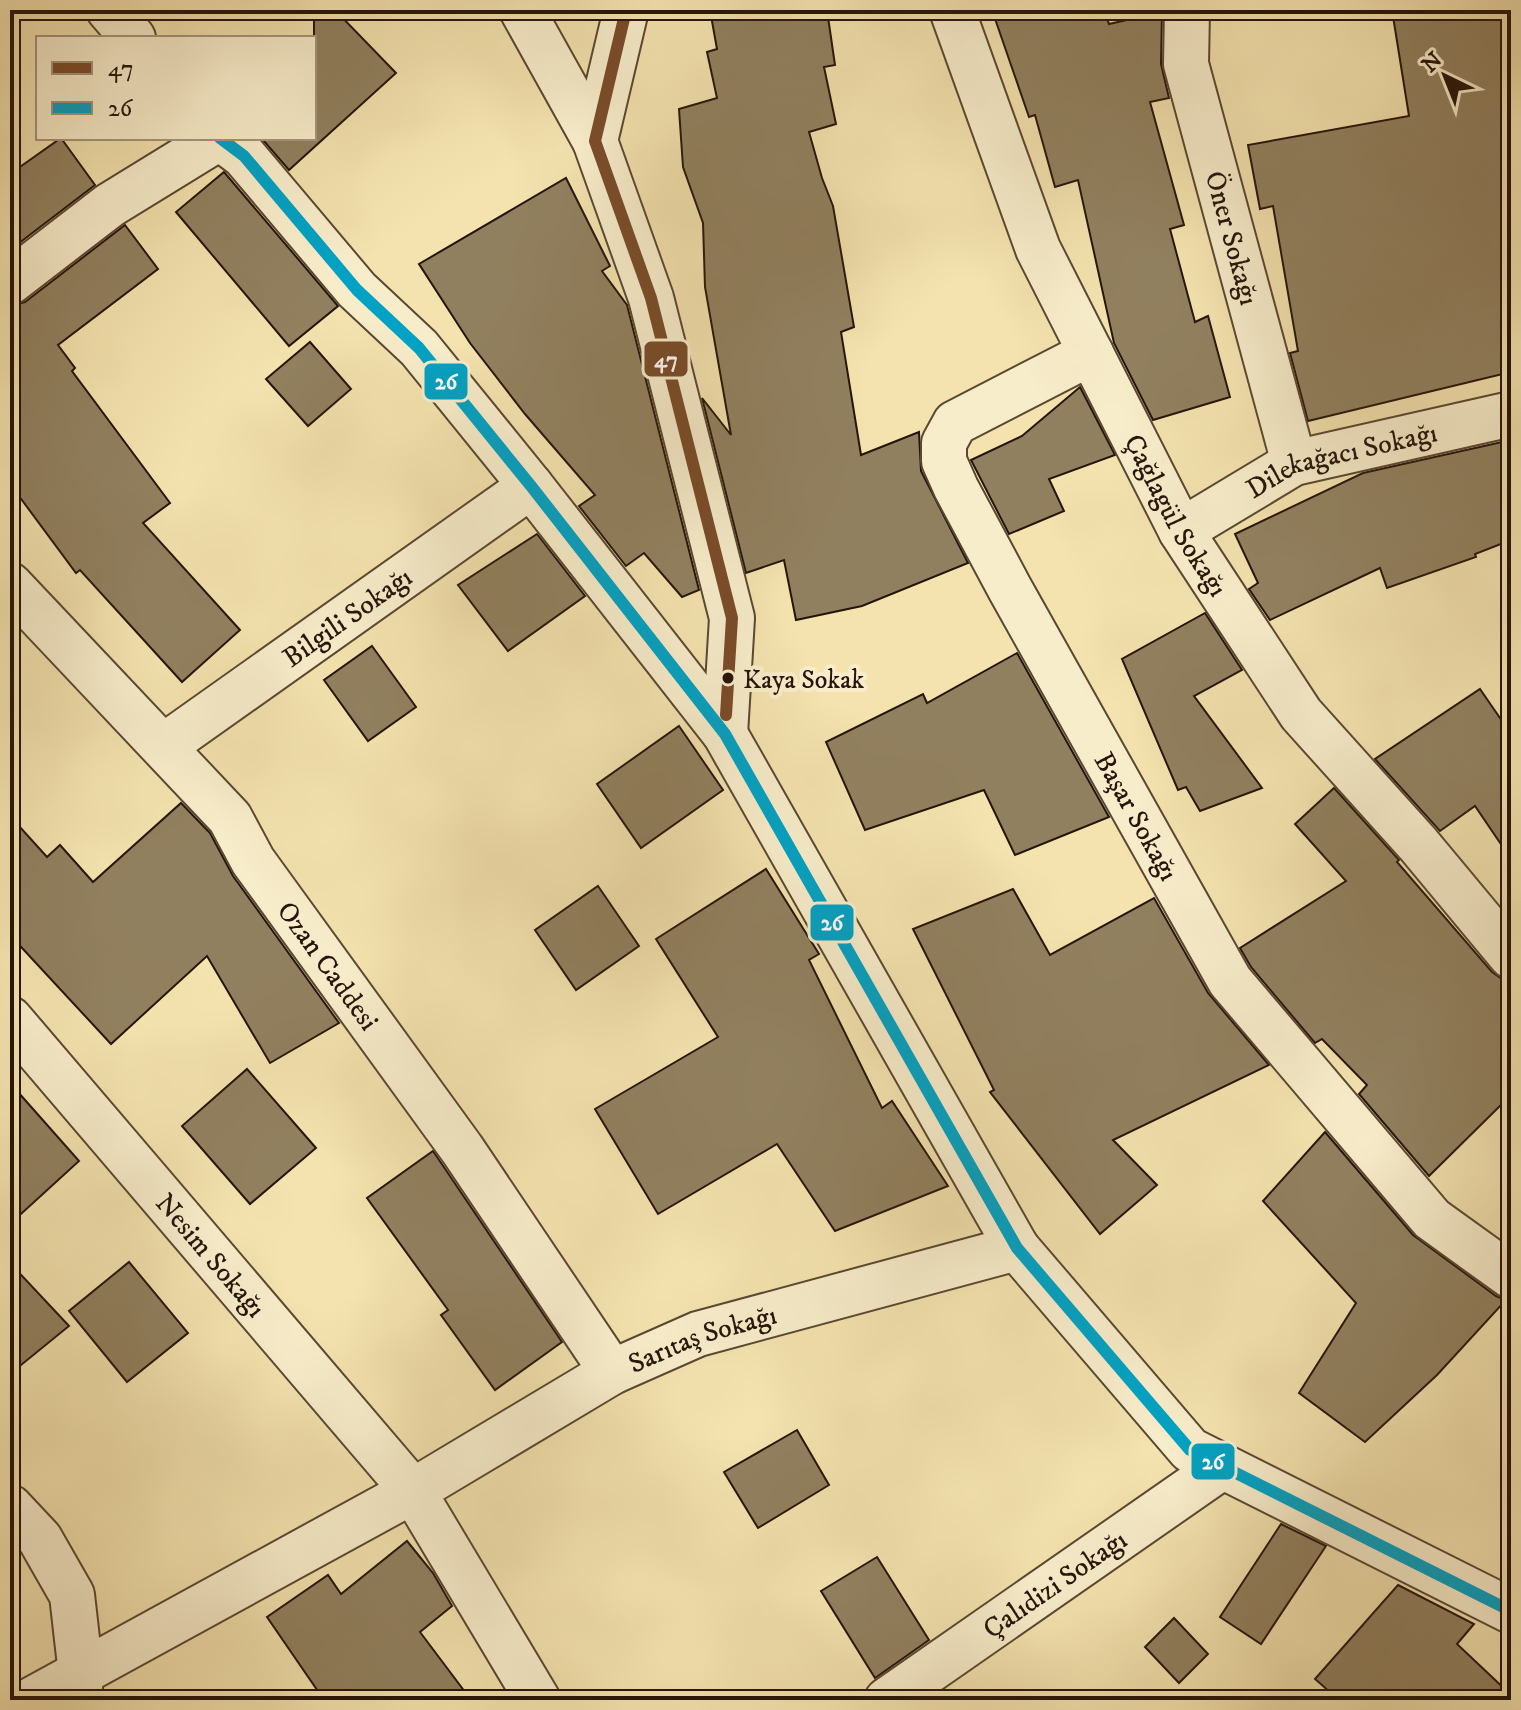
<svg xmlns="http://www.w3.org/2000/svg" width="1521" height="1710" font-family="'IM FELL DW Pica',serif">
<rect width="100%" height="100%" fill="#f4e3af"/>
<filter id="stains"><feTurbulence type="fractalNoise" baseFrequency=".0025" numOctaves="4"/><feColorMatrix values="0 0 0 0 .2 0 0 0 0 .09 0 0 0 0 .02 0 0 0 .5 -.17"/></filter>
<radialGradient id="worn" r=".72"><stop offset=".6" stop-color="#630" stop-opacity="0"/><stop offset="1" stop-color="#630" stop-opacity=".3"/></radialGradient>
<g fill="#91805f" stroke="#261409" stroke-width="2">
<path d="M314 10H335L396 73 289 170 263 140 314 138Z"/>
<path d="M710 10H827L835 65 824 67 836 124 809 132 822 178 833 206 854 327 841 332 861 455 919 432 921 471 968 563 862 606 796 620 784 560 746 573 702 398 731 435 705 287 703 223 683 167 679 109 717 98 707 52 717 49Z"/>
<path d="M992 10H1104L1109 24 1162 12 1161 64 1169 98 1150 102 1184 225 1170 229 1195 322 1208 316 1230 397 1153 420 1114 343 1078 180 1055 187 1035 115 1029 117Z"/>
<path d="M1392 10H1511V372L1308 421 1290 353 1298 351 1273 206 1260 209 1248 145 1409 116Z"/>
<path d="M61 138 95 185 10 250V174Z"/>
<path d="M224 172 338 306 289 346 176 212Z"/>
<path d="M566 178 610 266 602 271 627 305 699 590 682 597 644 553 626 566 579 506 595 495 525 414 470 343 419 264Z"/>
<path d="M125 225 158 269 58 345 75 368 72 371 170 503 143 523 240 630 182 682 80 570 76 573 10 484V306L25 302Z"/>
<path d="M310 342 351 389 308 426 266 379Z"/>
<path d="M1080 387 1115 455 1049 479 1064 511 1009 534 971 460 1022 436Z"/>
<path d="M1511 440V540L1475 554 1476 557 1387 588 1380 568 1270 620 1249 589 1258 583 1235 534 1363 473Z"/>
<path d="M537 534 585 596 508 651 458 585Z"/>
<path d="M1205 613 1242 670 1194 696 1262 788 1200 811 1186 787 1178 790 1122 659Z"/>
<path d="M372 646 416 707 368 741 324 680Z"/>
<path d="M1017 653 1109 817 1015 855 984 790 865 830 826 742 923 694 927 703Z"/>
<path d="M1480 689 1511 734V859L1475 806 1440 831 1375 759Z"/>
<path d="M679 726 723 790 641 848 597 784Z"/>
<path d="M1334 788 1399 860 1397 862 1492 972 1502 979 1511 980V1095L1429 1176 1359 1094 1367 1085 1322 1039 1315 1043 1251 967 1240 948 1346 881 1295 824Z"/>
<path d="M181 803 210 833 233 876 339 1023 270 1063 207 956 111 1044 10 935V816L47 857 60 845 93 882Z"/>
<path d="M766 869 819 954 809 960 882 1108 892 1101 948 1186 835 1231 777 1144 658 1214 595 1109 718 1037 656 939Z"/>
<path d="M598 886 639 946 576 990 535 930Z"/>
<path d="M1013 889 1050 955 1154 898 1208 993 1269 1065 1113 1140 1157 1185 1100 1234 990 1092 994 1090 913 929Z"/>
<path d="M247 1069 316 1148 250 1204 182 1126Z"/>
<path d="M10 1083 79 1161 10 1224Z"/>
<path d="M1325 1132 1413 1235 1496 1296 1506 1300 1437 1375 1365 1442 1299 1393 1356 1303 1263 1201Z"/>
<path d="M433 1151 562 1342 495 1390 441 1315 448 1310 367 1198Z"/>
<path d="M129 1262 188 1333 127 1382 69 1311Z"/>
<path d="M10 1263 69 1326 10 1374Z"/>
<path d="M797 1430 829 1485 758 1528 724 1472Z"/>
<path d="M1281 1524 1326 1546 1261 1644 1220 1617Z"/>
<path d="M407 1541 433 1573 452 1606 420 1632 471 1700H324L267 1617 328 1575 341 1594Z"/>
<path d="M877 1557 929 1640 875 1678 821 1591Z"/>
<path d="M1398 1585 1474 1624 1457 1644 1511 1695V1700H1339L1315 1679Z"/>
<path d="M1174 1618 1208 1654 1179 1683 1145 1647Z"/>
</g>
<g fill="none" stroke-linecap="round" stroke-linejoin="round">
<defs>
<g id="minor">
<path d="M109 10 133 38"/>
<path d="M522 10 595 141"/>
<path d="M626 10 595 141 651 298 732 618 725 734"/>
<path id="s1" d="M952 10 1038 249 1181 531 1301 714 1418 844 1511 956"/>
<path id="s2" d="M1187 10 1186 64 1294 463"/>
<path d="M220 138 244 156 357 290 419 348 531 486 725 734 1017 1248 1190 1450 1511 1611"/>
<path d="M10 282 110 205 219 138"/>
<path id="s3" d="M1091 353 955 423 944 443V461L956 488 1010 589 1230 981 1432 1219 1511 1276"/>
<path id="s4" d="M1181 531 1294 463 1511 414"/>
<path id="s5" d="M10 585 230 818 253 861 462 1149 612 1372"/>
<path id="s6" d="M164 746 531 486"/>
<path id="s7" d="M10 1019 413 1491 538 1700"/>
<path d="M10 1507 40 1539 72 1595 81 1674 79 1700"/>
<path id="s8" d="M31 1700 413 1491 612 1372 698 1334 1017 1248"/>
<path id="s9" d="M887 1700 1222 1467"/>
</g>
</defs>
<use href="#minor" stroke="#5a4832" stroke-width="48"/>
<use href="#minor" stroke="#f8edcb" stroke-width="44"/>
<defs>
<path id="bus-1" d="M626 10 595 141 651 298 732 618 726 715"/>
<path id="bus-2" d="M220 138 244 156 357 290 419 348 531 486 725 734 1017 1248 1190 1450 1511 1611"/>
</defs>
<use href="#bus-1" stroke="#f8edcb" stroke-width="18"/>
<use href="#bus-2" stroke="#f8edcb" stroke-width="18"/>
<use href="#bus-1" stroke="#7a4b2a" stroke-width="12"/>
<use href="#bus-2" stroke="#02a2c4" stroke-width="12"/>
</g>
<circle fill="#261409" stroke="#f8edcb" stroke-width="3" cx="728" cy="678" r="7"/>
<g text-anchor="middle" stroke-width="8" stroke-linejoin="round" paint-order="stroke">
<g font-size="26" fill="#261409" stroke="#f8edcb" text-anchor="start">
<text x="743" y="688">Kaya Sokak</text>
</g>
<g font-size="28" fill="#261409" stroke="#f8edcb">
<text dy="10" stroke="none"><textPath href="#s2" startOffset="234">Öner Sokağı</textPath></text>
<text dy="10" stroke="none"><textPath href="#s4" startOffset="178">Dilekağacı Sokağı</textPath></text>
<text dy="10" stroke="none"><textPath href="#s1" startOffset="554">Çağlagül Sokağı</textPath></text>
<text dy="10" stroke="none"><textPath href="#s6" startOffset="224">Bilgili Sokağı</textPath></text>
<text dy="10" stroke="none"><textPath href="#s3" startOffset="598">Başar Sokağı</textPath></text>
<text dy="10" stroke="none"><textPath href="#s5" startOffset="498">Ozan Caddesi</textPath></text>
<text dy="10" stroke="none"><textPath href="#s7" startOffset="310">Nesim Sokağı</textPath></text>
<text dy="10" stroke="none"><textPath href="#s8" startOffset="764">Sarıtaş Sokağı</textPath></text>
<text dy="10" stroke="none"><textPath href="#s9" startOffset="204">Çalıdizi Sokağı</textPath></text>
</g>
</g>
<g stroke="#f8edcb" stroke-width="3">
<rect x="643" y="340" width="46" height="38" rx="8" fill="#7a4b2a"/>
<rect x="423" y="362" width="46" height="39" rx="8" fill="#02a2c4"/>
<rect x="809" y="903" width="46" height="39" rx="8" fill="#02a2c4"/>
<rect x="1190" y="1442" width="46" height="39" rx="8" fill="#02a2c4"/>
</g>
<g font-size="22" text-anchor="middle" font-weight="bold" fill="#fff">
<text x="666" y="367">47</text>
<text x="446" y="389">26</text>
<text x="832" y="930">26</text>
<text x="1213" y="1469">26</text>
</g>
<rect width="1521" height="1710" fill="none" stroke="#f4e3af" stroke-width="40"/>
<rect x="12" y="12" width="1497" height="1686" fill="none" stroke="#261409" stroke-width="4"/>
<rect x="20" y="20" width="1481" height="1670" fill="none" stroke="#261409" stroke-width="2"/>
<rect x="36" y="36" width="280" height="104" fill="#f8edcb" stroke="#a4967d" stroke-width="2"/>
<rect x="52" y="62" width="40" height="12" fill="#7a4b2a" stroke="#a4967d" stroke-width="2"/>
<text x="108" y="76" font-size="24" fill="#261409">47</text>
<rect x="52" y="102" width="40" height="12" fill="#02a2c4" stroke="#a4967d" stroke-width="2"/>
<text x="108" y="116" font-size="24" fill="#261409">26</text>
<g transform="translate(1445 76) rotate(317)" stroke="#f8edcb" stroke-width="6" paint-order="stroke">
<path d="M0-6L14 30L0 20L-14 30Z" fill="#261409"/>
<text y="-12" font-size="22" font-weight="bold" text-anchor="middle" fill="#261409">N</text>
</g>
<rect width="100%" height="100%" filter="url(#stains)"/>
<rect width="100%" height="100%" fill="url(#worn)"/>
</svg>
